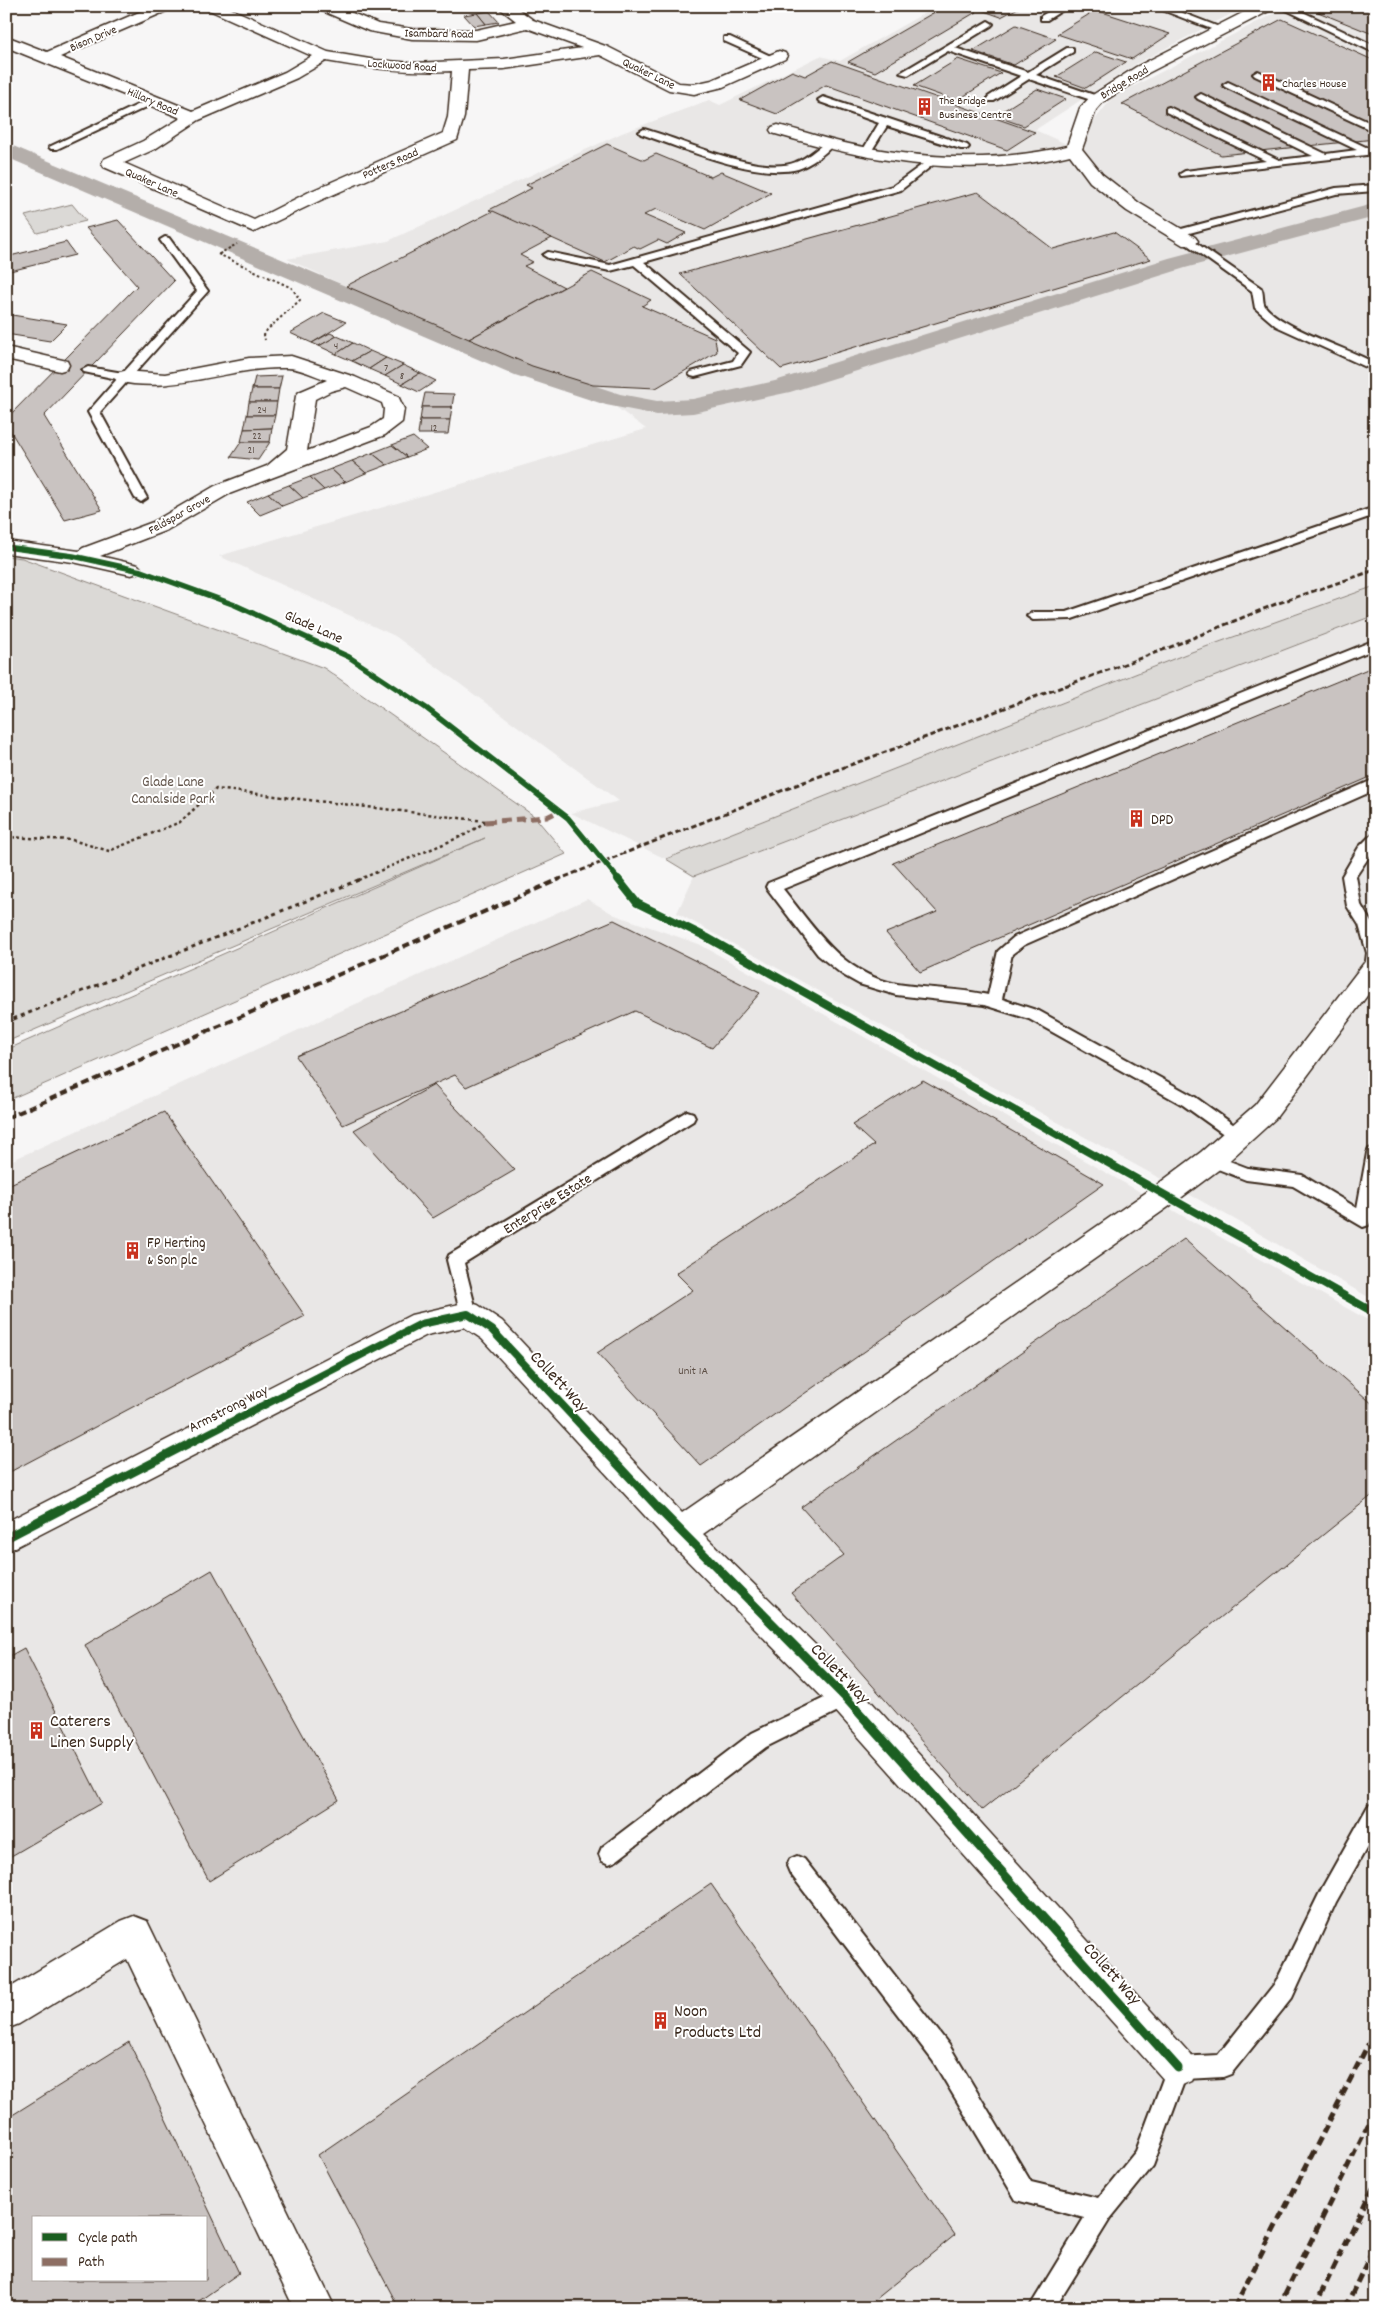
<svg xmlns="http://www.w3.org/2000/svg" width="1381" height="2314" font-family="Dekko,sans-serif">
<rect width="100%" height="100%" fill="#f7f6f6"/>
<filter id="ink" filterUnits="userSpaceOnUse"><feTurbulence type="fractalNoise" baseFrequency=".02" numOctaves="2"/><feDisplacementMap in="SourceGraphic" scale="10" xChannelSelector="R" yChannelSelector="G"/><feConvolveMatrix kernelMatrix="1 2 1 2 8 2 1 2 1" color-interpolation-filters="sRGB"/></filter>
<g filter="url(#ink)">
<g fill="#e9e7e6" fill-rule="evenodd">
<path d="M937 6H1246L1136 64 1035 130 1073 147 1113 97 1288 6H1375V586L1186 654 666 859 571 813 619 801 395 636 219 556 646 429 590 388 515 364 287 259 388 241 622 133 709 100 720 105 820 56 840 61Z"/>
<path d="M1375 615V1301L1234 1219 677 913 694 876Z"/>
<path d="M587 899 615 915 699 944 1375 1324V2308H6V1163ZM34 2218H206V2280H34Z"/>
</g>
<g fill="#dbd9d6" stroke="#8b827a">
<path d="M72 204 86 221 37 233 25 216Z"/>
<path d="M6 556 22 558 324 668 534 816 566 854 6 1101V1050L485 838 6 1042Z"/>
<path d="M1375 586V615L694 876 666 859 1186 654Z"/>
</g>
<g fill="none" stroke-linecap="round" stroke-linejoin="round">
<path fill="#b4aeaa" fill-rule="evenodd" d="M6 143 533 365 620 394 657 401 693 399 775 381 1169 258 1373 204 1375 205V217L1185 268 790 392 693 413 657 415 606 405 515 375 6 157Z"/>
</g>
<g fill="#c9c3c1" stroke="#3b2a1e" fill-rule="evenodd">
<path d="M945 6H957L976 12 875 72 848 62Z"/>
<path d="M970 6H1022L1001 17Z"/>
<path d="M1332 6H1375V35L1318 12Z"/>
<path d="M1096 10 1170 34 1132 59 1057 34Z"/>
<path d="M489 11 499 22 486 24 477 13Z"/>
<path d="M477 13 486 24 474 26 464 15Z"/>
<path d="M1282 19 1375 61V139L1221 155 1122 104Z"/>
<path d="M1016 25 1056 39 1014 65 973 51Z"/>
<path d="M1096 52 1126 62 1086 88 1056 77Z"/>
<path d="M958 59 1001 73 956 101 914 86Z"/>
<path d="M832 61 1035 132 1007 150 826 85 777 114 740 100 792 71 805 76Z"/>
<path d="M1037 89 1066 99 1024 126 995 116Z"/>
<path d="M607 144 644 160 656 154 711 177 721 172 771 193 705 230 656 209 644 215 686 233 667 244 658 240 640 249 634 246 605 262 489 210 532 188 526 185Z"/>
<path d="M978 192 1053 249 1114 232 1151 259 781 369 680 274Z"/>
<path d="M493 211 552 238 520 255 533 262 524 266 564 287 469 339 346 286Z"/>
<path d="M118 220 174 281 44 416 102 510 65 520 6 424V419L137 286 86 228Z"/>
<path d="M66 242 75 255 6 272V257Z"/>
<path d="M592 272 651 300 642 306 715 338 717 352 656 388 593 385 532 366 469 339Z"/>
<path d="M324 313 346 322 312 343 290 333Z"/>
<path d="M6 314 67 324 50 341 6 334Z"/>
<path d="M330 333 337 336 319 346 312 343Z"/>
<path d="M337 336 353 343 336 354 319 346Z"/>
<path d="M353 343 370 351 352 361 336 354Z"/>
<path d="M370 351 386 358 369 369 352 361Z"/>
<path d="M386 358 403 365 385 376 369 369Z"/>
<path d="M403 365 420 373 402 384 385 376Z"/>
<path d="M420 373 436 381 419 392 402 384Z"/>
<path d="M282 376 279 389H252L255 377Z"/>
<path d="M252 389H279L277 402H249Z"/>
<path d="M425 393 454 394 452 407H422Z"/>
<path d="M249 402H277L275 415H247Z"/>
<path d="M422 407H452L450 420H420Z"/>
<path d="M247 415H275L272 428 244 429Z"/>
<path d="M420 420H450L448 434H418Z"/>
<path d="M272 428 270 442H241L244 429Z"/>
<path d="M413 437 427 449 407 457 392 445Z"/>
<path d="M241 442H270L258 460 231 457Z"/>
<path d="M392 445 407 457 387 465 372 453Z"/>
<path d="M372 453 387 465 366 473 352 461Z"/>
<path d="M352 461 366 473 345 482 331 469Z"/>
<path d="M331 469 345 482 324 490 310 477Z"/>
<path d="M310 477 324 490 303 498 289 485Z"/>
<path d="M289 485 303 498 282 506 268 493Z"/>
<path d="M268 493 282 506 260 515 247 502Z"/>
<path d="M1370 668 1375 672V775L920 972 886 933 937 912 893 863Z"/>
<path d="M614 920 760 993 712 1048 635 1011 466 1087 455 1075 343 1125 296 1056Z"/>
<path d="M923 1080 1104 1184 701 1466 597 1353 693 1290 676 1273 874 1145 852 1125Z"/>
<path d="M434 1085 515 1170 433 1218 354 1130Z"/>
<path d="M164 1112 305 1316 6 1474V1186Z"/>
<path d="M1184 1239 1375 1406V1493L982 1810 791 1593 844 1555 801 1507Z"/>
<path d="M212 1570 339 1800 209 1881 85 1645Z"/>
<path d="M24 1648 102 1803 6 1859V1658Z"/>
<path d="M711 1884 955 2235 865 2308H399L318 2155Z"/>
<path d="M129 2042 239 2273 189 2308H6V2119ZM34 2218H206V2280H34Z"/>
</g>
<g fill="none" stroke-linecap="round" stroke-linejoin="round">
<defs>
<g id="lane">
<path d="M1058 6H1069L1047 20H1041V16Z"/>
<path d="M1152 6H1165L1227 30 1219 32Z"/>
<path d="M1278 6H1290L1375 46V53Z"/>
<path d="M988 21 993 24 991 26 955 48 1028 72 1067 48H1073V52L1036 75 1100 97V101H1094L1029 79 994 101H988V97L1021 76 948 51 908 75 900 73Z"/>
<path d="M724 37H730L777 59 769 61 724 41Z"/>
<path d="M1258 71 1375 125V132L1255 76 1253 74Z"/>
<path d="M1228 82 1370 149 1375 148V154L1181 176 1180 174 1185 171 1266 161 1166 112V108L1169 107 1279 160 1313 156 1198 99 1196 97 1201 94 1326 154 1357 150 1225 87 1223 85Z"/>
<path d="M823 97 967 145 969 147 967 149H961L887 126 869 155H863L861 153 879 123 820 102 818 100Z"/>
<path d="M152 98 157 101 155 103 57 149H51L49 147Z"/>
<path d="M644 129C681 139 760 177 796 162 807 158 815 150 825 143L828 142 833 145C825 154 810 165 798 169 756 180 682 148 641 134L639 132Z"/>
<path d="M930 159 934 160V164L901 190 644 262 750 352 741 365 695 377 691 376 689 374 691 372 733 361 738 353 634 265 610 271 548 258 543 255 548 252 610 265 893 186Z"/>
<path d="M1375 185V191L1336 194 1178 236 1173 233 1174 231 1336 188Z"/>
<path d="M165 237 169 238 208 291 100 412 147 498 141 502 135 498 88 412 117 379 84 372 82 370 88 367 123 373 197 291 160 240Z"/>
<path d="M1189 238 1261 288C1264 293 1262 301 1265 306 1282 328 1347 348 1375 363V371L1276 326 1255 308 1252 291 1185 243V239Z"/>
<path d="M1375 507V515L1072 619 1033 620 1027 616 1033 612H1066Z"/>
<path d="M1375 640V649L783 889C815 929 842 974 897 984 927 989 958 988 988 995L998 951 1014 937 1375 779V790L1024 945 1012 954 1002 999 1039 1011 1195 1097 1244 1132 1246 1136 1244 1140 1238 1142 1232 1140 1183 1105 1029 1019 984 1005 896 995 859 984 843 975 818 955 766 887 768 883Z"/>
<path d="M1375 834V848L1356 876 1361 905 1375 929V974L1368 973 1365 969 1367 953 1359 925 1347 906 1342 876 1359 847 1370 836Z"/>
<path d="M687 1111 693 1113 695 1117 693 1121 464 1263 477 1314 474 1319 468 1321 462 1319 447 1260 449 1255Z"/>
<path d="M1375 1147C1375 1171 1380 1203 1369 1225L1363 1227 1293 1186 1246 1180 1205 1164 1203 1160 1205 1156 1211 1154 1248 1168 1302 1175 1357 1208 1367 1153 1369 1149Z"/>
<path d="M845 1688 852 1690 855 1697 852 1704 766 1747 616 1861 609 1864 602 1861 599 1854 602 1847 752 1733Z"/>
<path d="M1375 1803V1833L1336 1902 1292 1998 1231 2074 1223 2077 1185 2079 1153 2166 1110 2219 1055 2308H1029L1084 2218 1016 2200 933 2061 790 1873 787 1866 790 1859 797 1856 804 1859 949 2045 1031 2182 1098 2198 1136 2151 1170 2060 1178 2057 1218 2055 1276 1982 1322 1888 1368 1806Z"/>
</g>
<g id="street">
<path d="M153 6H173L171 9 60 57 193 111 285 72 312 56 207 9 205 6H225L328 52 376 60 413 63 504 59 582 48 527 28 476 40 412 39 369 31 318 9 316 6H336L378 24 412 29 476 30 516 21 497 6H514L533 20 608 47 679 83 694 84 712 80 779 51 785 53 787 56 785 59 723 87 694 94 669 90 600 55 504 69 468 70 464 117 457 140 321 200 254 232 104 167 102 163 104 159 143 141 181 118 6 47V36L47 52ZM326 61C370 69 408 73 452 71L448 117 443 133 309 192 254 220 124 163 155 149 199 120 297 78Z"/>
<path d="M1256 6H1275L1273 9 1148 73 1103 102 1096 110 1082 149 1102 174 1139 203 1195 237 1198 241 1195 245H1183L1127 211 1090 182 1070 155C970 180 870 162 772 133L770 130 772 127 778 125C799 130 819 137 840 142 915 159 992 164 1067 146L1080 108 1091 96 1136 67Z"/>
<path d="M6 347 67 361 69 365 67 369 60 371 6 359Z"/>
<path d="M291 356 355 377 398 396 404 409 402 422 385 435 229 494 167 530 100 556 138 565 142 569 138 573 131 575 73 562 6 553V541L79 551 83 548 153 522 215 486 267 466 287 449 296 396 299 392 327 380C315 376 300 368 287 368 230 366 174 395 117 381L114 377 117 373 124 371 165 374 249 358ZM346 387 382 403 384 409 383 419 371 427 307 451 315 399 331 391Z"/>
<path d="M1373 960H1375V985L1275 1119 1221 1168 1174 1203 703 1534 857 1686 1191 2055 1197 2068 1191 2081 1178 2087 1165 2081 833 1708 669 1542 482 1339 464 1327 427 1335 6 1552V1522L411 1315 468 1302 478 1305 502 1321 682 1513 1154 1187 1201 1152 1255 1105 1364 963Z"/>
<path d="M134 1916 147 1921 335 2308H294L127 1959 19 2024 6 2029V1990L121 1921Z"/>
</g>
</defs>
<use href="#lane" stroke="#3b2a1e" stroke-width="4"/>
<use href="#street" stroke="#3b2a1e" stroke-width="3"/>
<g stroke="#3b2a1e" stroke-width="2" stroke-dasharray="2.5 2.5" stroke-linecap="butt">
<path d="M218 254 292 288 300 300 267 330 264 335 265 340"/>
<path d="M219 254 237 244"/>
</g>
<g stroke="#3b2a1e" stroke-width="2.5" stroke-dasharray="3 3" stroke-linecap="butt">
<path d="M6 837 72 840 109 851 180 822 216 789 485 821"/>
<path d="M358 880 467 834 485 822"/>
</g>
<path stroke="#3b2a1e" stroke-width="3" stroke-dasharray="4 4" stroke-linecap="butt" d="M6 1022 361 879"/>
<use href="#lane" fill="#fff" fill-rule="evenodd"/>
<use href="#street" fill="#fff" fill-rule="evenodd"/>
<path stroke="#3b2a1e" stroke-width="3" stroke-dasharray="5.5 3" stroke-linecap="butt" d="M557 880 804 782 1168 648 1276 604 1375 570"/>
<path stroke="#3b2a1e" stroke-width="4" stroke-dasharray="8 4" stroke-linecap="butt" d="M6 1118 560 879"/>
<g stroke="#3b2a1e" stroke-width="5" stroke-dasharray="9 5" stroke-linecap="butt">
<path d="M1234 2308 1375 2031"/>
<path d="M1278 2308 1375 2111"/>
<path d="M1314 2308 1375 2183"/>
<path d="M1345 2308 1375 2245"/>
</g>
<path stroke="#8d6e63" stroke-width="5" stroke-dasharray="10 5" stroke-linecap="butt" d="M485 822 547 817 559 811"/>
<defs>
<path id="cycleway-far2" d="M6 547 73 556 141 571 235 605 349 657 426 708 568 818 619 880"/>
<g id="cycleway-far1">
<path d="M618 879 637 903 706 937 1375 1313"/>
<path d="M60 1510 421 1324 468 1314 492 1330 660 1510"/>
</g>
<g id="cycleway">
<path d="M659 1509 845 1697 1178 2068"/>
<path d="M6 1538 62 1509"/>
</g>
</defs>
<use href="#cycleway-far2" stroke="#fff" stroke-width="8"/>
<use href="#cycleway-far1" stroke="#fff" stroke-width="11"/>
<use href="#cycleway" stroke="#fff" stroke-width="12"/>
<use href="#cycleway-far2" stroke="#1b5e20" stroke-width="5.5"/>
<use href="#cycleway-far1" stroke="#1b5e20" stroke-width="8"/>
<use href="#cycleway" stroke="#1b5e20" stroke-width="9"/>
</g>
</g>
<defs>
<symbol id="building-bare" viewBox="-9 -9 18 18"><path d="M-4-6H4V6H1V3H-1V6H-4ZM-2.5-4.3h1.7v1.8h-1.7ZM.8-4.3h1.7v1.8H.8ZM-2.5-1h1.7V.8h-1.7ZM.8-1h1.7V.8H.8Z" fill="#c8321e" stroke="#fff" stroke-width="2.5" paint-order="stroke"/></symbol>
</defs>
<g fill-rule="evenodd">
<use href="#building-bare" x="1256" y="70" width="25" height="25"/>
<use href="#building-bare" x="912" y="94" width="25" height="25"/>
<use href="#building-bare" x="1124" y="806" width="25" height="25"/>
<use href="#building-bare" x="120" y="1238" width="25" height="25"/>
<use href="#building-bare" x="24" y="1718" width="25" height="25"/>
<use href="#building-bare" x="648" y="2008" width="25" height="25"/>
</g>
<g text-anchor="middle" stroke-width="4" stroke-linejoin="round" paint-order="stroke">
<g font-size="11" fill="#5e5047">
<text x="336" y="349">4</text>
<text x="386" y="371">7</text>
<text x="402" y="379">8</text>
<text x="262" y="413">24</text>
<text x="434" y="431">12</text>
<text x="257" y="439">22</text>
<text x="251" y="453">21</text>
</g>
<g font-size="12" fill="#3b2a1e" stroke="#fff">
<text transform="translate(439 33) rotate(1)" y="4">Isambard Road</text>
<text transform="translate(93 38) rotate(-23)" y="4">Bison Drive</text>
<text transform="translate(402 65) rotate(4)" y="4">Lockwood Road</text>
<text transform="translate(649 73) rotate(26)" y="4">Quaker Lane</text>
<text transform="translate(1124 82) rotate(-31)" y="4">Bridge Road</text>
<text transform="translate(153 101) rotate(23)" y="4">Hillary Road</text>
<text transform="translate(390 163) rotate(-24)" y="4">Potters Road</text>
<text transform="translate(152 182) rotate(24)" y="4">Quaker Lane</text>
<text transform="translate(179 514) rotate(-29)" y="4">Feldspar Grove</text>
</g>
<g font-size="12" fill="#3b2a1e" stroke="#fff" text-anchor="start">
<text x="1282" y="87">Charles House</text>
<text x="939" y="104">The Bridge<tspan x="939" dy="14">Business Centre</tspan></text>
</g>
<g font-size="12" fill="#5e5047">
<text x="693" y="1374">Unit 1A</text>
</g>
<g font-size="15" fill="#3b2a1e" stroke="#fff">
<text transform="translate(314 626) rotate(24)" y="5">Glade Lane</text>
<text transform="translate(547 1203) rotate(-32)" y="5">Enterprise Estate</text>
<text transform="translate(228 1408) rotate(-27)" y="5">Armstrong Way</text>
</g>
<g font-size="15" fill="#63564c" stroke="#fff">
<text x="173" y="786">Glade Lane<tspan x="173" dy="17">Canalside Park</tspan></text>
</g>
<g font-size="15" fill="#3b2a1e" stroke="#fff" text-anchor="start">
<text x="1151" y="824">DPD</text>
<text x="147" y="1247">FP Herting<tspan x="147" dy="17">&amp; Son plc</tspan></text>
</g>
<g font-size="18" fill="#3b2a1e" stroke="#fff">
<text transform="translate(560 1381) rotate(47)" y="6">Collett Way</text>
<text transform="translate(841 1673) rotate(46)" y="6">Collett Way</text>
<text transform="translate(1113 1973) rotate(48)" y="6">Collett Way</text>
</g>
<g font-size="18" fill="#3b2a1e" stroke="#fff" text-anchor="start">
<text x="50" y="1726">Caterers<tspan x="50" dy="21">Linen Supply</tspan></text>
<text x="674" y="2016">Noon<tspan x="674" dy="21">Products Ltd</tspan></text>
</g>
</g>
<rect width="1381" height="2314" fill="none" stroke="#fff" stroke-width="25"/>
<rect x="12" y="12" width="1356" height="2289" fill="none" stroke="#3b2a1e" stroke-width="2" filter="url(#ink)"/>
<rect x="32" y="2216" width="175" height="65" fill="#ffffff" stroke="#b1aaa5"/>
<rect x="42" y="2233" width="25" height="8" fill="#1b5e20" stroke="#b1aaa5"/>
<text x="78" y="2242" font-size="15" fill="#3b2a1e">Cycle path</text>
<rect x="42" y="2258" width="25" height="8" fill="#8d6e63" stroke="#b1aaa5"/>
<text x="78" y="2266" font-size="15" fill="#3b2a1e">Path</text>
</svg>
